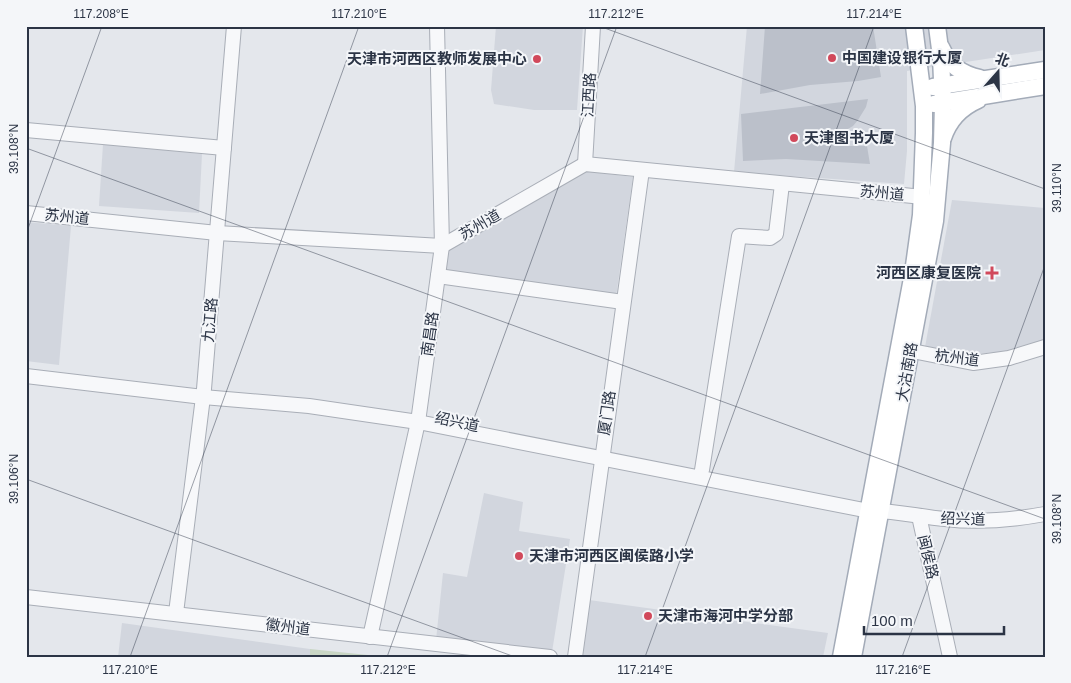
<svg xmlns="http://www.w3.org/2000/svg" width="1071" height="683" font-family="Helvetica,'Noto Sans SC',sans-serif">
<rect width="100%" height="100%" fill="#e4e7ec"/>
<g fill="#d2d6de">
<path d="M496 26H583L577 110H534L494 104 491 90Z"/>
<path d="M747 26H1045V50L907 71V151L904 184 734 172Z"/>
<path d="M103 144 202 154 199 213 99 206Z"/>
<path d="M585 171 633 177 616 297 444 270 447 249Z"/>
<path d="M952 200 1045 208V339L1007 351 966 355 925 347Z"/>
<path d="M26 222 71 226 59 365 26 361Z"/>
<path d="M484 493 523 502 519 531 570 539 552 652 436 640 443 573 467 577Z"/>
<path d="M589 600 828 633 823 657H596L583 655Z"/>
<path d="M122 623 310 649V657H118Z"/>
</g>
<path fill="#c9d6c5" d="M310 649 387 657H310Z"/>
<g fill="#bbc0ca">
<path d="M765 26H873L881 77 858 81 810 85 760 94Z"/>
<path d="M868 99 866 107 858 120 853 126 846 130 847 146H867L870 164 786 159 743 161 741 114Z"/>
</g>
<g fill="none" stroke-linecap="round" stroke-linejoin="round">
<defs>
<g id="minor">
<path d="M26 130 224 148"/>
<path d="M585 164 593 26"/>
<path d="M26 213 217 233 442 246 585 164 923 197"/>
<path d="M438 276 623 302"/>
<path d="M902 349 973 363 1009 358 1045 347"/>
<path d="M26 376 203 397 309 406 418 422 869 511C894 510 920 517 945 519 978 523 1012 520 1045 514"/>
<path d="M702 470 739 236 770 238 776 234 782 184"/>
<path d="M919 516 950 657"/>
<path d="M26 597 550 657"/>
<path d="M176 613 204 389 234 26"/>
<path d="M370 637 418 422 442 246 437 26"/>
<path d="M575 657 642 170"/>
</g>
<g id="major">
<path d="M941 47C949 65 961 74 980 78"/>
<path d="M933 87 1045 70"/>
<path d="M934 104 1045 86"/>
<path d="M943 138C949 120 962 107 978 100"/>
<path d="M841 657 913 273 921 215 924 133V106L914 26"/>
<path d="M853 657 935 221 942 143 943 103 941 57 937 26"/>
</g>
</defs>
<use href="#minor" stroke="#a9aeb7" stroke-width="16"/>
<use href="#major" stroke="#a3abb8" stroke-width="19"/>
<use href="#minor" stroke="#f7f8fa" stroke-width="14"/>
<use href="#major" stroke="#fff" stroke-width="16"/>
</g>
<path fill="none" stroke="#2b3445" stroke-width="1" stroke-opacity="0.45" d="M599 26 1045 189M26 148 1045 519M26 234 102 26M26 479 515 657M130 657 359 26M387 657 617 26M645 657 874 26M902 657 1045 265"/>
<g fill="#d1495b" stroke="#f4f6f9" stroke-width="2">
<circle cx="832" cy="58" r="5"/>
<circle cx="537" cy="59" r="5"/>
<circle cx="794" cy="138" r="5"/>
<path d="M989.5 265.5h5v5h5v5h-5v5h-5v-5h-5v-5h5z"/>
<circle cx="519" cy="556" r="5"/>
<circle cx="648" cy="616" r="5"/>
</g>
<g text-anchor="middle" stroke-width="4" stroke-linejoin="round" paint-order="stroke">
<g font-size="15" font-weight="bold" fill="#2b3445" stroke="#f4f6f9" text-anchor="start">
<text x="842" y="63">中国建设银行大厦</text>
<text x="527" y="64" text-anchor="end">天津市河西区教师发展中心</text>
<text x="804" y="143">天津图书大厦</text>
<text x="981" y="278" text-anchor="end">河西区康复医院</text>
<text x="529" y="561">天津市河西区闽侯路小学</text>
<text x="658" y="621">天津市海河中学分部</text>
</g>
<g font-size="15" fill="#2b3445" stroke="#f4f6f9">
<text transform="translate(589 95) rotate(-87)" y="5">江西路</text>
<text transform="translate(882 193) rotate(5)" y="5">苏州道</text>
<text transform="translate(67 217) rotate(6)" y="5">苏州道</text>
<text transform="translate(480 225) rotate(-30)" y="5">苏州道</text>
<text transform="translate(210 320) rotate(-85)" y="5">九江路</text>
<text transform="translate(430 334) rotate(-82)" y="5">南昌路</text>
<text transform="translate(957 358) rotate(7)" y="5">杭州道</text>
<text transform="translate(907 372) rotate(-80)" y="5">大沽南路</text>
<text transform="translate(607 413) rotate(-82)" y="5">厦门路</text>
<text transform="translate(457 422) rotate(12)" y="5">绍兴道</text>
<text transform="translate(963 519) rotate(2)" y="5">绍兴道</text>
<text transform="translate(928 557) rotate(77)" y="5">闽侯路</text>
<text transform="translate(288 627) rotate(7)" y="5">徽州道</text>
</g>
</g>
<rect width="1071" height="683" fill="none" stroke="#f4f6f9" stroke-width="55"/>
<g transform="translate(998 72) rotate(20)" stroke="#f4f6f9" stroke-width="4" paint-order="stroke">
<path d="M0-4L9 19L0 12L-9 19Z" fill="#2b3445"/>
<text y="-8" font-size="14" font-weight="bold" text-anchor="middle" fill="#2b3445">北</text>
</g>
<path d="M864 626v8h140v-8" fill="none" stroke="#2b3445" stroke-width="2.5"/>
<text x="871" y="626" font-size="15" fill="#2b3445" stroke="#f4f6f9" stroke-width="4" paint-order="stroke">100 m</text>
<rect x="28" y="28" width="1016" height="628" fill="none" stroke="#2b3445" stroke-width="2"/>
<g font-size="12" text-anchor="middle" fill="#2b3445">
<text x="101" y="18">117.208°E</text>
<text x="359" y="18">117.210°E</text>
<text x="616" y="18">117.212°E</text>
<text x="874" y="18">117.214°E</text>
<text transform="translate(14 149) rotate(-90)" y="4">39.108°N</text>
<text transform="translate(1057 188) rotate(-90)" y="4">39.110°N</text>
<text transform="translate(14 479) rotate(-90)" y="4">39.106°N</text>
<text transform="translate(1057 519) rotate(-90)" y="4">39.108°N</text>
<text x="130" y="674">117.210°E</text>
<text x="388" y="674">117.212°E</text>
<text x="645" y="674">117.214°E</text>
<text x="903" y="674">117.216°E</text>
</g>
</svg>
